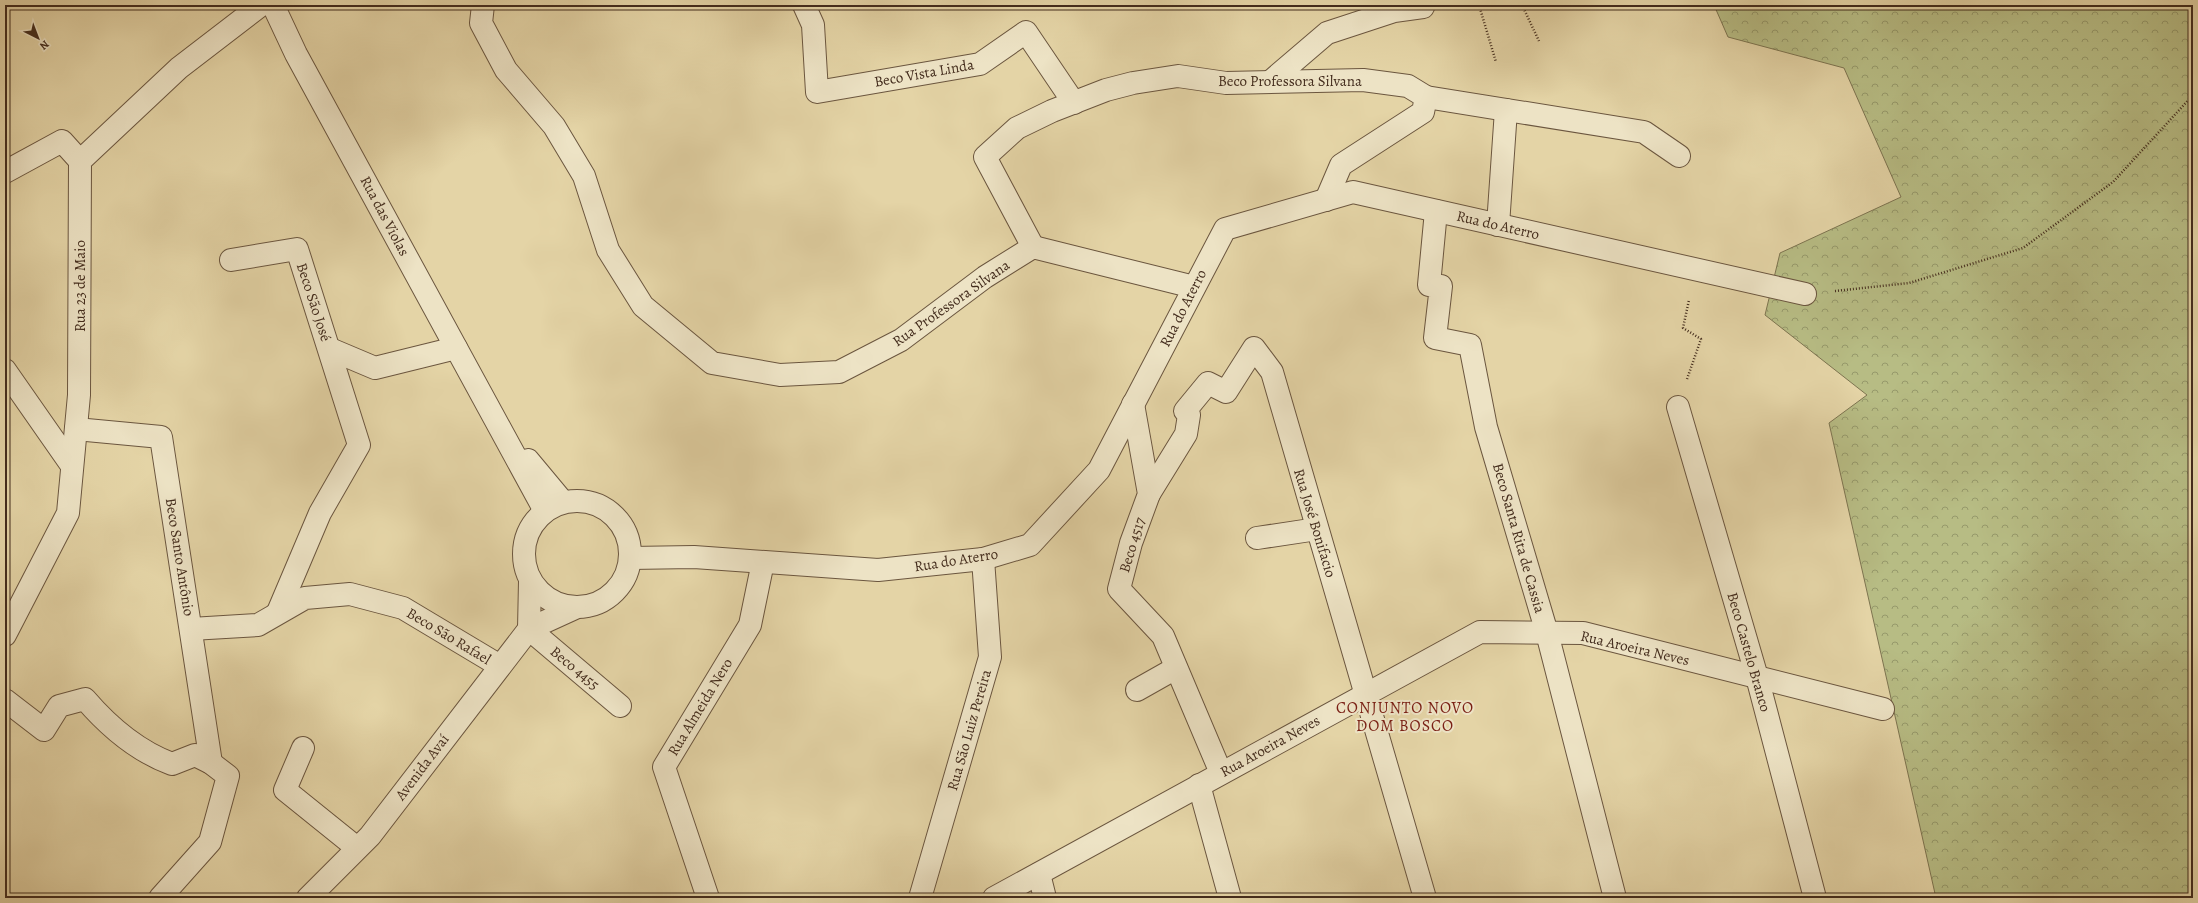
<svg xmlns="http://www.w3.org/2000/svg" width="2198" height="903" font-family="Alegreya,serif">
<defs>
<pattern id="forest-crowns" width="20" height="18" patternUnits="userSpaceOnUse"><rect width="20" height="18" fill="#b7bc84"/><path d="M2 6a3 3 0 1 1 6 0M12 15a3 3 0 1 1 6 0" fill="none" stroke="#96996b"/></pattern>
</defs>
<rect width="100%" height="100%" fill="#e4d4a6"/>
<filter id="stains"><feTurbulence type="fractalNoise" baseFrequency=".005" numOctaves="4"/><feColorMatrix values="0 0 0 0 .2 0 0 0 0 .09 0 0 0 0 .02 0 0 0 .5 -.17"/></filter>
<radialGradient id="worn" r=".72"><stop offset=".6" stop-color="#630" stop-opacity="0"/><stop offset="1" stop-color="#630" stop-opacity=".3"/></radialGradient>
<path fill="url(#forest-crowns)" stroke="#7d7450" d="M1714 5H2193V898H1936L1829 423 1867 395 1765 315 1780 253 1901 197 1844 68 1728 37Z"/>
<g fill="none" stroke-linecap="round" stroke-linejoin="round">
<defs>
<g id="minor">
<path d="M273 5 296 54 545 511"/>
<path d="M483 5 481 23 506 70 554 126 584 176 608 250 643 306 712 363 780 375 839 372 901 340 985 277 1033 247 1194 287"/>
<path d="M804 5 813 25 817 92 980 64 1026 32 1074 103"/>
<path d="M1271 81 1327 33 1394 11 1423 7"/>
<path d="M1426 97 1644 132 1679 156"/>
<path d="M5 172 62 141 80 161"/>
<path d="M1436 211 1429 285 1441 286 1435 338 1470 345 1486 427 1547 633 1615 898"/>
<path d="M1498 225 1506 110"/>
<path d="M1033 247 985 157 1017 128 1052 111 1106 90 1133 83 1178 76 1226 83 1363 80 1408 86 1426 97 1423 112 1341 165 1326 200"/>
<path d="M231 260 297 249 359 445 320 513 278 612"/>
<path d="M330 349 375 368 456 348"/>
<path d="M5 370 72 466"/>
<path d="M1133 404 1149 494 1131 543 1119 589 1163 636 1221 773"/>
<path d="M1678 407 1757 677 1815 898"/>
<path d="M76 429 161 437 211 763"/>
<path d="M528 460 563 502"/>
<path d="M1149 494 1186 434 1189 415 1185 411 1208 383 1226 392 1254 348 1272 372 1425 898"/>
<circle cx="577" cy="554" r="53"/>
<path d="M1257 538 1317 529"/>
<path d="M630 558 694 557 878 570 983 559 1030 545 1099 470 1225 229 1353 192 1805 294"/>
<path d="M191 629 258 625 305 598 350 594 403 608 500 666"/>
<path d="M529 629 620 706"/>
<path d="M529 629 530 581"/>
<path d="M5 635 68 513 79 395 80 161 179 68 261 5"/>
<path d="M1137 690 1176 668"/>
<path d="M5 700 44 730 59 706 85 699C109 727 137 751 172 764L195 755 211 763 228 776 210 842 160 898"/>
<path d="M303 748 285 790 357 848"/>
<path d="M1199 785 1230 898"/>
<path d="M1039 874 1045 898"/>
<path d="M308 898 370 836 529 629 575 608"/>
<path d="M708 898 664 767 750 625 763 562"/>
<path d="M920 898 990 657 983 559"/>
<path d="M994 898 1480 632 1583 633 1883 709"/>
</g>
</defs>
<use href="#minor" stroke="#6b563f" stroke-width="24"/>
<g stroke="#432c1d" stroke-width="2.5" stroke-dasharray="1 2" stroke-linecap="butt">
<path d="M1479 5 1496 62"/>
<path d="M1522 5 1539 41"/>
<path d="M1835 291 1909 283 2023 248 2113 182 2193 95"/>
<path d="M1687 379 1701 339 1683 328 1689 300"/>
</g>
<use href="#minor" stroke="#ede3c5" stroke-width="22"/>
</g>
<g text-anchor="middle" stroke-width="4" stroke-linejoin="round" paint-order="stroke">
<g font-size="15" fill="#432c1d" stroke="#ede3c5">
<text transform="translate(924 73) rotate(-10)" y="5">Beco Vista Linda</text>
<text x="1290" y="86">Beco Professora Silvana</text>
<text transform="translate(385 216) rotate(62)" y="5">Rua das Violas</text>
<text transform="translate(1498 225) rotate(13)" y="5">Rua do Aterro</text>
<text transform="translate(80 286) rotate(-90)" y="5">Rua 23 de Maio</text>
<text transform="translate(314 302) rotate(72)" y="5">Beco São José</text>
<text transform="translate(951 303) rotate(-35)" y="5">Rua Professora Silvana</text>
<text transform="translate(1183 308) rotate(-63)" y="5">Rua do Aterro</text>
<text transform="translate(1315 523) rotate(73)" y="5">Rua José Bonifacio</text>
<text transform="translate(1519 538) rotate(74)" y="5">Beco Santa Rita de Cassia</text>
<text transform="translate(1132 545) rotate(-73)" y="5">Beco 4517</text>
<text transform="translate(180 557) rotate(81)" y="5">Beco Santo Antônio</text>
<text transform="translate(956 560) rotate(-9)" y="5">Rua do Aterro</text>
<text transform="translate(449 636) rotate(31)" y="5">Beco São Rafael</text>
<text transform="translate(1635 648) rotate(13)" y="5">Rua Aroeira Neves</text>
<text transform="translate(1749 652) rotate(74)" y="5">Beco Castelo Branco</text>
<text transform="translate(575 668) rotate(40)" y="5">Beco 4455</text>
<text transform="translate(700 707) rotate(-59)" y="5">Rua Almeida Nero</text>
<text transform="translate(969 730) rotate(-74)" y="5">Rua São Luiz Pereira</text>
<text transform="translate(1270 746) rotate(-29)" y="5">Rua Aroeira Neves</text>
<text transform="translate(422 767) rotate(-53)" y="5">Avenida Avaí</text>
</g>
<g font-size="16" letter-spacing="1" fill="#7a1f14" stroke="#ede3c5">
<text x="1405" y="713">CONJUNTO NOVO<tspan x="1405" dy="18">DOM BOSCO</tspan></text>
</g>
</g>
<rect width="2198" height="903" fill="none" stroke="#e4d4a6" stroke-width="20"/>
<rect x="6" y="6" width="2186" height="891" fill="none" stroke="#432c1d" stroke-width="2"/>
<rect x="10" y="10" width="2178" height="883" fill="none" stroke="#432c1d"/>
<g transform="translate(38 38) rotate(138)" stroke="#ede3c5" stroke-width="3" paint-order="stroke">
<path d="M0-3L7 15L0 10L-7 15Z" fill="#432c1d"/>
<text y="-6" font-size="11" font-weight="bold" text-anchor="middle" fill="#432c1d">N</text>
</g>
<rect width="100%" height="100%" filter="url(#stains)"/>
<rect width="100%" height="100%" fill="url(#worn)"/>
</svg>
